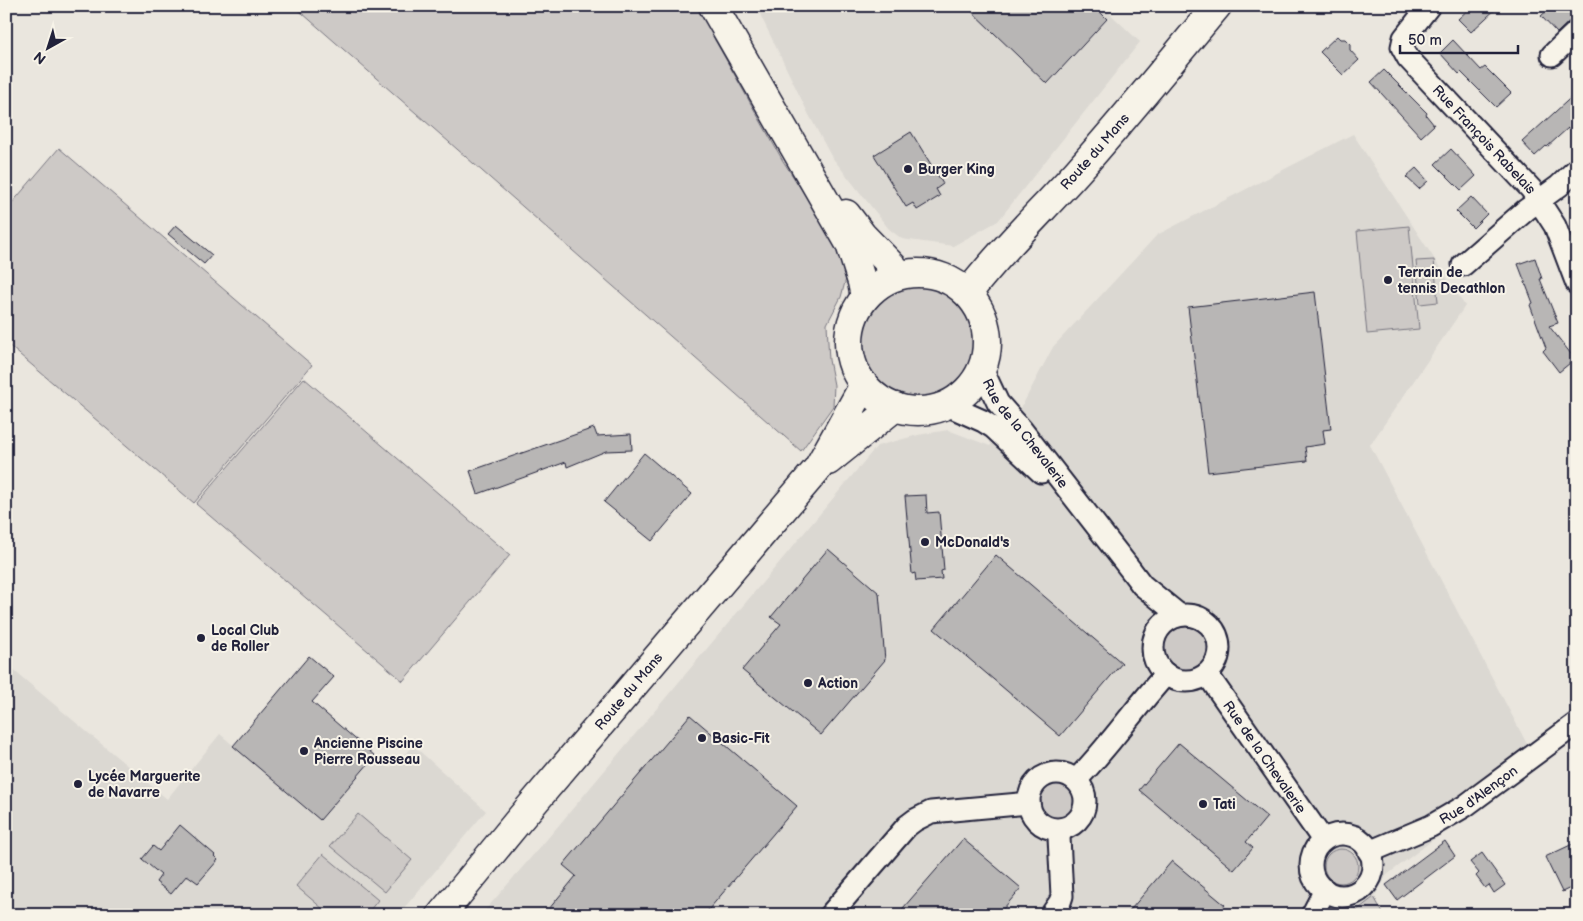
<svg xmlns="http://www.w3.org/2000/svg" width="1583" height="921" font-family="'Balsamiq Sans',sans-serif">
<rect width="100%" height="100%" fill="#eae6de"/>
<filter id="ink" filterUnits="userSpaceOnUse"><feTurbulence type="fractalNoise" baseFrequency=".02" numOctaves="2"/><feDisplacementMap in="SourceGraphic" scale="10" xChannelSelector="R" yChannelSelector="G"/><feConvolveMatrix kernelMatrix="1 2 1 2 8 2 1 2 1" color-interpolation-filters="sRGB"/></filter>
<g filter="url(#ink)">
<g fill="#dbd8d2">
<path d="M756 6H1105L1104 8 1140 42 998 221 953 246 902 239 889 229 831 156 809 115Z"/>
<path d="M1353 134 1465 306 1370 445 1538 765 1434 839 1387 875 1374 897 1351 915H481L548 838 877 446 918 435 948 430 990 446 1023 404 1053 347 1157 235Z"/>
<path d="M6 664 167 799 220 734 320 820 375 756 389 768 414 746 486 811 398 915H6Z"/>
</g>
<g fill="#cdc9c6" stroke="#787680">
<path d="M294 6H699L715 40 783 161 820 218 835 244 847 275 841 297 827 324 829 360 834 385 833 406 801 451Z"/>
<path d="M59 148 312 365 194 503 6 343V210Z"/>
<path d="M1409 226 1419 329 1367 334 1357 231Z"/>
<path d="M1434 260 1438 302 1420 304 1416 261Z"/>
<circle cx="919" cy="341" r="57"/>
<path d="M304 378 510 555 403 681 196 504Z"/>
<circle cx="1186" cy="649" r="22"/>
<circle cx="1057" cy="801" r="21"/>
<path d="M358 814 412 860 385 892 330 846Z"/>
<circle cx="1341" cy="866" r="17"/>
<path d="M323 854 378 900 366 915H330L296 886Z"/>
<path d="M1374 897 1384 915H1351Z"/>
</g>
<g fill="#b8b6b5" stroke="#22223b">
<path d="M966 6H1094L1107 19 1047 84Z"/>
<path d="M1472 6H1499L1471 32 1458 19Z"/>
<path d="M1552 6H1577V14L1557 33 1541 16Z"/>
<path d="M1337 36 1340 39H1345L1350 44V50L1359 60 1343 75 1320 52Z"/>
<path d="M1453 40 1481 70 1485 67 1511 93 1496 107 1461 72 1459 74 1440 53Z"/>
<path d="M1384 70 1427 113 1426 115 1434 125 1421 137 1371 82Z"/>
<path d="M1577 92V122L1569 129 1568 128 1547 147 1546 146 1535 156 1522 142Z"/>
<path d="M911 132 943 184 936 189 940 196 917 210 913 203 906 207 874 155Z"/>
<path d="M1451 149 1476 176 1461 190 1435 164Z"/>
<path d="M1416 168 1428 181 1419 189 1406 177Z"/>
<path d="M1471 197 1487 214 1473 228 1456 211Z"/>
<path d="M176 225 212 255 204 264 168 234Z"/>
<path d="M1535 258 1542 279H1540L1558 323 1549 326 1575 359 1559 372 1543 351 1546 348 1530 305 1533 303 1518 264Z"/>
<path d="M1315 292 1331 429 1323 430 1325 444 1305 447 1307 461 1208 472 1188 307Z"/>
<path d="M594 428 597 436 631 434 632 450 606 451 567 467 566 462 478 494 470 471Z"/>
<path d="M644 453 692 494 652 541 604 502Z"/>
<path d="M926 495 927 513 939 512 944 570 941 571 942 579 916 581 915 573 912 574 905 496Z"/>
<path d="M828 549 879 593 885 660 821 735 742 670 781 624 771 617Z"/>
<path d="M996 555 1122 663 1060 736 934 629Z"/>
<path d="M309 656 334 677 312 702 375 756 320 820 233 746Z"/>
<path d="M690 715 797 806 704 915H544L576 876 563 865Z"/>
<path d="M1179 743 1267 817 1246 842 1253 848 1234 870 1139 790Z"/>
<path d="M180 825 215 855 214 856 218 860 198 883 187 875 171 894 156 882 161 875 142 859 153 846 159 851Z"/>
<path d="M963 839 1021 888 998 915H897Z"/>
<path d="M1445 841 1455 856 1397 900 1386 885Z"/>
<path d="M1577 842V885L1562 892 1545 857Z"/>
<path d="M1482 853 1505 885 1494 893 1489 885 1485 888 1476 876 1479 873 1470 862Z"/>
<path d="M1172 861 1225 905 1217 915H1126Z"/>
</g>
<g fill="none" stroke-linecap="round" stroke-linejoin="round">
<defs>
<g id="minor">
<path id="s1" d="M1429 6 1404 38 1402 47 1408 58 1531 189 1555 226 1577 284"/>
<path d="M1552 55 1577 31"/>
<path d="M1463 265 1526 210 1559 186 1577 169"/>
<path id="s2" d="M982 369 998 403 1021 429 1130 569 1142 585 1179 615"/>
<path d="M947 405 983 421 994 428 1041 472"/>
<circle cx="1186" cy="648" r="33"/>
<path id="s3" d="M1207 674 1323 840"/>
<circle cx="1057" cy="801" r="28"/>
<path d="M1076 780C1109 747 1135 708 1166 674"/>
<circle cx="1342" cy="865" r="31"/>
<path id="s4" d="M1369 852 1431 826 1465 806 1577 723"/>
<path d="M830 915 907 826 915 820 931 812 1029 803"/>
<path d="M1051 915 1060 902 1062 896 1059 837 1062 829"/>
<path d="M1312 915 1325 890"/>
</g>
<g id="major">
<path d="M713 6 850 244 862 282 865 297"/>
<path d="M846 214 862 235 900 274"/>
<circle cx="918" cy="342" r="69"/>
<path id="s5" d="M968 293C1001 250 1041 212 1077 172 1125 118 1171 61 1217 6"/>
<path d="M828 461 895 407"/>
<path id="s6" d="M441 915 519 820 818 468 864 385"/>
</g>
</defs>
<use href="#minor" stroke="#22223b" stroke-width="25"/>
<use href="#major" stroke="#22223b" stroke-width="31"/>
<use href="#minor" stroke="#f7f3e8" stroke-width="21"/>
<use href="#major" stroke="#f7f3e8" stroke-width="28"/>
</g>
</g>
<g fill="#22223b" stroke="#f7f3e8" stroke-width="2">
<circle cx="908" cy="169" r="5"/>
<circle cx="1388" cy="280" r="5"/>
<circle cx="925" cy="542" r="5"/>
<circle cx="201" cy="638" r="5"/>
<circle cx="808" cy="683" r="5"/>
<circle cx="702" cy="738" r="5"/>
<circle cx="304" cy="751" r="5"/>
<circle cx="78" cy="784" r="5"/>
<circle cx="1203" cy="804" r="5"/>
</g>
<g text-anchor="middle" stroke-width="4" stroke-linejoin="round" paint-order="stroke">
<g font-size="14" fill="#22223b" stroke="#f7f3e8">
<text dy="5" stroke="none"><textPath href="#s1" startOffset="174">Rue François Rabelais</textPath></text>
<text dy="5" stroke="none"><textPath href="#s5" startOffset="190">Route du Mans</textPath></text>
<text dy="5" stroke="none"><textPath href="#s2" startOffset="78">Rue de la Chevalerie</textPath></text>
<text dy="5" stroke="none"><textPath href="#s6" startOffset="292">Route du Mans</textPath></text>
<text dy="5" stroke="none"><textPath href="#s3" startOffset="101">Rue de la Chevalerie</textPath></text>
<text dy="5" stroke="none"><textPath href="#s4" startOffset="124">Rue d'Alençon</textPath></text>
</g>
<g font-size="14" font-weight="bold" fill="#22223b" stroke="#f7f3e8" text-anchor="start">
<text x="918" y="174">Burger King</text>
<text x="1398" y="277">Terrain de<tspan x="1398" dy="16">tennis Decathlon</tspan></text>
<text x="935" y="547">McDonald's</text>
<text x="211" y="635">Local Club<tspan x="211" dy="16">de Roller</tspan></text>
<text x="818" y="688">Action</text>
<text x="712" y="743">Basic-Fit</text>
<text x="314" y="748">Ancienne Piscine<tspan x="314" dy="16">Pierre Rousseau</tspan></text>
<text x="88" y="781">Lycée Marguerite<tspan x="88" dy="16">de Navarre</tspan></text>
<text x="1213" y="809">Tati</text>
</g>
</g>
<rect width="1583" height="921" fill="none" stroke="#f7f3e8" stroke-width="25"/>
<rect x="12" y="12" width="1558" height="896" fill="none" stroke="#22223b" stroke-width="2" filter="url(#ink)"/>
<g transform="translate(48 48) rotate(219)" stroke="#f7f3e8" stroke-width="4" paint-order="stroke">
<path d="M0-4L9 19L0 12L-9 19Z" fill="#22223b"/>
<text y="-8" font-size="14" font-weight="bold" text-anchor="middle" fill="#22223b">N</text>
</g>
<path d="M1400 45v8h118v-8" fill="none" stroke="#22223b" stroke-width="2.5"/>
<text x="1408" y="45" font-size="15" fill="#22223b" stroke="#f7f3e8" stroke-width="4" paint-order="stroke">50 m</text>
</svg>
